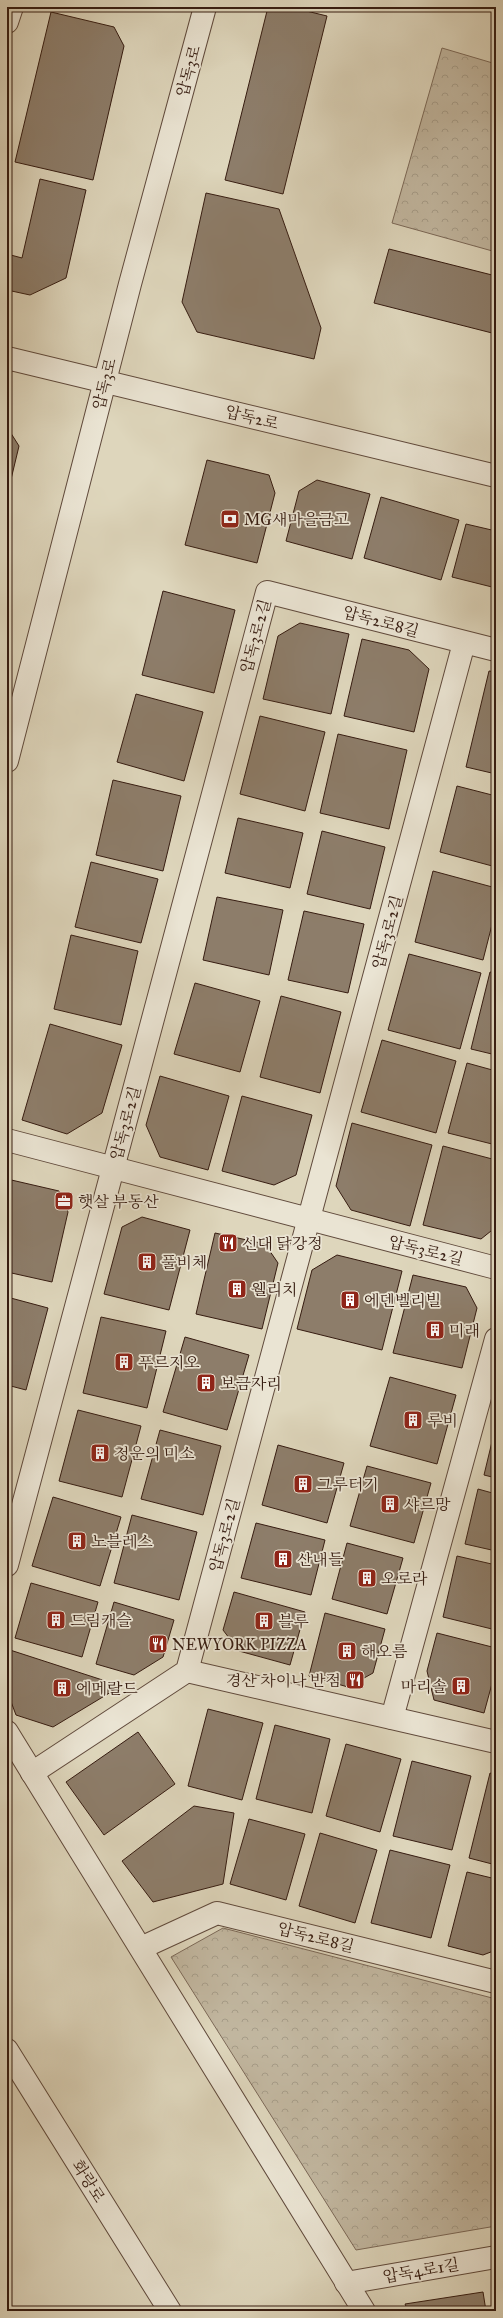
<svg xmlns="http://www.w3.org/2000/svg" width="503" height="2318" font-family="'IM FELL Great Primer','Noto Serif KR',serif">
<defs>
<pattern id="forest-crowns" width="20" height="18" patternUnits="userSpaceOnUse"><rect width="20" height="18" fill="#c1b69f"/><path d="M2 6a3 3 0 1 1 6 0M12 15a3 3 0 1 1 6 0" fill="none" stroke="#a69c88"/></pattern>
</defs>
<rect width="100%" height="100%" fill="#ded6bc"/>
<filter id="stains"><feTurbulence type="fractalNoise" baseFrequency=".005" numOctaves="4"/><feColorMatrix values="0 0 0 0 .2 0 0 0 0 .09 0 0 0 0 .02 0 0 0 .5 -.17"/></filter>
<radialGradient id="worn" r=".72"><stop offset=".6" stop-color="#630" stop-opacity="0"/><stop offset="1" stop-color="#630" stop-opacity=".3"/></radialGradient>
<g fill="url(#forest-crowns)" stroke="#7c6958">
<path d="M442 48 496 64V252L392 223Z"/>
<path d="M223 1928 496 1999V2226L356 2250 171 1957Z"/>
</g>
<g fill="#8d7d6a" stroke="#361c11">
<path d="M268 7H290L327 16 283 194 225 180Z"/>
<path d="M51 12 114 27 124 46 93 180 15 162Z"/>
<path d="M40 179 86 190 66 278 30 295 7 290V254L22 258Z"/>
<path d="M206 193 279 209 321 328 314 359 197 332 182 302Z"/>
<path d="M389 249 496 276V334L374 303Z"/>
<path d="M7 427 19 446 7 496Z"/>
<path d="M207 460 269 475 275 493 257 563 185 545Z"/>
<path d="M317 480 370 494 352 559 286 541 299 491Z"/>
<path d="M381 497 459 520 441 580 364 558Z"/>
<path d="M466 524 496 531V588L452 577Z"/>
<path d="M163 591 235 610 214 693 142 675Z"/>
<path d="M300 623 349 634 331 714 263 699 278 636Z"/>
<path d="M362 639 409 650 429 669 414 732 344 716Z"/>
<path d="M489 671 496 672V774L466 767Z"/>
<path d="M136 694 203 712 184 781 117 762Z"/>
<path d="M260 716 325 732 305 811 240 794Z"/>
<path d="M338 734 407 750 389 829 320 813Z"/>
<path d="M113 780 181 796 163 871 96 855Z"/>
<path d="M457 786 496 796V867L440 852Z"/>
<path d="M238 818 303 833 290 888 225 873Z"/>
<path d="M322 831 385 847 370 909 307 894Z"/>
<path d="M91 862 158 879 141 943 75 927Z"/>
<path d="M433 871 496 888V909L483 960 415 942Z"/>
<path d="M217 897 283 910 269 975 203 960Z"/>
<path d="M304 911 364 924 348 993 288 980Z"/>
<path d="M71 935 138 951 121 1025 54 1009Z"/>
<path d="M409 954 481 973 460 1049 388 1030Z"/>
<path d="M490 972 496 973V1055L471 1049Z"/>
<path d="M195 983 260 1001 240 1072 174 1054Z"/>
<path d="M281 996 341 1012 320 1093 260 1077Z"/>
<path d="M50 1024 122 1045 102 1113 67 1134 22 1120Z"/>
<path d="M382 1040 456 1061 436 1133 361 1112Z"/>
<path d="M467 1063 496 1071V1145L448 1133Z"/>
<path d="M160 1076 229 1096 208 1170 160 1157 146 1125Z"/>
<path d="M242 1096 312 1115 296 1175 274 1185 222 1171Z"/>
<path d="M352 1123 432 1145 410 1226 351 1210 336 1186Z"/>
<path d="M443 1146 496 1160V1227L481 1239 423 1225Z"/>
<path d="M7 1179 59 1191 64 1201 68 1212 52 1282 7 1272Z"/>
<path d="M142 1217 190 1230 169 1310 104 1294 122 1227Z"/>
<path d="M215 1233 265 1244 278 1263 262 1329 196 1314Z"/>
<path d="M337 1255 402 1271 382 1350 297 1329 312 1270Z"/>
<path d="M413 1275 466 1287 477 1308 462 1368 393 1353Z"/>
<path d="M7 1297 48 1308 26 1390 7 1385Z"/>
<path d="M101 1317 166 1331 147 1408 83 1393Z"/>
<path d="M185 1337 249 1355 227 1430 163 1412Z"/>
<path d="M390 1377 456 1395 437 1464 370 1446Z"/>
<path d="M78 1410 141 1426 122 1497 59 1481Z"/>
<path d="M496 1425V1478L484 1475Z"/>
<path d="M160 1430 221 1446 203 1515 141 1499Z"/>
<path d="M278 1445 344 1463 327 1523 262 1505Z"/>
<path d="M367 1466 431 1483 414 1543 350 1526Z"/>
<path d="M478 1489 496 1494V1551L465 1544Z"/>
<path d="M53 1497 121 1517 100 1586 32 1566Z"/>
<path d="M132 1515 197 1532 179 1600 114 1583Z"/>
<path d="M256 1523 325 1540 311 1595 241 1578Z"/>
<path d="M347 1543 403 1558 387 1614 332 1599Z"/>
<path d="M457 1556 496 1565V1630L443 1617Z"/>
<path d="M31 1583 98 1602 82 1657 15 1638Z"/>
<path d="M234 1592 305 1612 290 1665 239 1651 223 1630Z"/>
<path d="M114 1602 174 1620 163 1657 134 1675 96 1664Z"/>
<path d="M325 1613 385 1629 373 1673 348 1687 309 1676Z"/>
<path d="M437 1633 496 1648V1669L484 1713 434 1700 427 1671Z"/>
<path d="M10 1650 121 1686 53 1727 16 1715 7 1691V1658Z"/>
<path d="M208 1709 263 1723 242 1800 188 1786Z"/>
<path d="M275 1725 330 1739 312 1813 256 1799Z"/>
<path d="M138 1732 175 1784 104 1835 66 1782Z"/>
<path d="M346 1744 401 1759 380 1832 326 1816Z"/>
<path d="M412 1761 471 1776 452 1850 393 1836Z"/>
<path d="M490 1773 496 1775V1865L469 1858Z"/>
<path d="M194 1806 234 1813 223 1884 153 1902 122 1861Z"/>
<path d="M249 1819 305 1834 286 1900 230 1884Z"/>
<path d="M320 1833 377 1850 355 1923 299 1906Z"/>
<path d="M390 1850 450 1865 431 1938 371 1923Z"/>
<path d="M467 1872 496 1879V1950L483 1955 448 1946Z"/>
<path d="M483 2292 486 2311H408L405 2304Z"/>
</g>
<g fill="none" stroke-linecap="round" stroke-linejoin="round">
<defs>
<g id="minor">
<path d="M7 22 12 7"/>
<path d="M7 358 496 476"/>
<path d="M7 761 130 284 205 7"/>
<path d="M7 1140 496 1268"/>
<path d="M7 1565 267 592 496 650"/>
<path d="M187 1671 496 1742"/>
<path d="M392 1718 496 1339"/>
<path d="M7 1732 364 2311"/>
<path d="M32 1773 187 1671 464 643"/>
<path d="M141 1948 217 1913 496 1982"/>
<path d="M7 2050 170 2311"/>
<path d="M346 2283 496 2257"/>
</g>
</defs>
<use href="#minor" stroke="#604a3c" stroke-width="24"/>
<use href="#minor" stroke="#eae4d3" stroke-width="22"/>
</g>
<defs>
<symbol id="bank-square" viewBox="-11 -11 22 22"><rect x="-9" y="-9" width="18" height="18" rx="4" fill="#8f2418" stroke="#eae4d3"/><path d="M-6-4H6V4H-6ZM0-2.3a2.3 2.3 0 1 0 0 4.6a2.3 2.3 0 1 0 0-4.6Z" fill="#fff"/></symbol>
<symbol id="office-square" viewBox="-11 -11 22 22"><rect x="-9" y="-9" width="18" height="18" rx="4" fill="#8f2418" stroke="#eae4d3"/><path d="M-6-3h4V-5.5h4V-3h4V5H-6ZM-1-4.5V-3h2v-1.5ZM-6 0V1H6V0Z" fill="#fff"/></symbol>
<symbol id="restaurant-square" viewBox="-11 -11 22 22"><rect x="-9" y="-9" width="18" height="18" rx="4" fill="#8f2418" stroke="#eae4d3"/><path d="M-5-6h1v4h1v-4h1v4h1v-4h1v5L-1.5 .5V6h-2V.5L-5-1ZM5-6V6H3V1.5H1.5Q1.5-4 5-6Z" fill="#fff"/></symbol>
<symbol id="building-square" viewBox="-11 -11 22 22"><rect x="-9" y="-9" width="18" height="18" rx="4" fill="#8f2418" stroke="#eae4d3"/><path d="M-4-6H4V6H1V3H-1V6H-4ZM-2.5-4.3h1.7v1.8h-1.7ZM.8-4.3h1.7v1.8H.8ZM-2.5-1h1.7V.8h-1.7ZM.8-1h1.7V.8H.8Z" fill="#fff"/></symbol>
</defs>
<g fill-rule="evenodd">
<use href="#bank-square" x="219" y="508" width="22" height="22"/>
<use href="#office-square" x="53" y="1190" width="22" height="22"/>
<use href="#restaurant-square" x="217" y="1232" width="22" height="22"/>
<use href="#building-square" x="136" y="1251" width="22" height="22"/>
<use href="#building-square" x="226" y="1278" width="22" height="22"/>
<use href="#building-square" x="339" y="1289" width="22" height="22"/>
<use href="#building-square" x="424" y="1319" width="22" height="22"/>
<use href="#building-square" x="113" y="1351" width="22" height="22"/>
<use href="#building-square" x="195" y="1372" width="22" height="22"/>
<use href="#building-square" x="402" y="1409" width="22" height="22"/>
<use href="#building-square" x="89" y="1442" width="22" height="22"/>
<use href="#building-square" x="292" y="1473" width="22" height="22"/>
<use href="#building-square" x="379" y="1493" width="22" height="22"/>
<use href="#building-square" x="66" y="1530" width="22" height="22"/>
<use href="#building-square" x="272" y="1548" width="22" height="22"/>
<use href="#building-square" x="356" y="1567" width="22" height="22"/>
<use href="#building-square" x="45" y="1609" width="22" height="22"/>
<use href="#building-square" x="253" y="1610" width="22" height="22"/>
<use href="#restaurant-square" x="147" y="1633" width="22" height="22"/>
<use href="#building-square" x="336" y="1640" width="22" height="22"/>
<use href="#restaurant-square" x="344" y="1669" width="22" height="22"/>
<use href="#building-square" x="450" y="1675" width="22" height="22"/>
<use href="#building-square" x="51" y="1677" width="22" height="22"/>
</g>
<g text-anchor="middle" stroke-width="3.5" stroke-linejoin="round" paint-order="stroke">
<g font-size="16" fill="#361c11" stroke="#eae4d3">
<text transform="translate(188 71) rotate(-75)" y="6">압독3로</text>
<text transform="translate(104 384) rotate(-76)" y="6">압독3로</text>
<text transform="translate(252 417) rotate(14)" y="6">압독2로</text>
<text transform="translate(381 621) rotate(15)" y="6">압독2로8길</text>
<text transform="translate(255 636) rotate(-75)" y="6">압독3로2길</text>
<text transform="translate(387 932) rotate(-75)" y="6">압독3로2길</text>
<text transform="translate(125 1123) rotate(-75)" y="6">압독3로2길</text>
<text transform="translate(426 1250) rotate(14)" y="6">압독3로2길</text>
<text transform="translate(224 1535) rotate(-75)" y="6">압독3로2길</text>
<text transform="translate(316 1937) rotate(14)" y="6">압독2로8길</text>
<text transform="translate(89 2181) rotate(58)" y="6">화랑로</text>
<text transform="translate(421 2270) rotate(-10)" y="6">압독4로1길</text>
</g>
<g font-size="16" fill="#361c11" stroke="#eae4d3" text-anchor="start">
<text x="244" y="525">MG새마을금고</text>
<text x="78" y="1207">햇살 부동산</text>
<text x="242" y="1249">신대 닭강정</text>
<text x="161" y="1268">풀비체</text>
<text x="251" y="1295">웰리치</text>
<text x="364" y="1306">에덴벨리빌</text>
<text x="449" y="1336">미래</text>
<text x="138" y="1368">푸르지오</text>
<text x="220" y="1389">보금자리</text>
<text x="427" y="1426">루비</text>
<text x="114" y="1459">청운의 미소</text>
<text x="317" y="1490">그루터기</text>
<text x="404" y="1510">샤르망</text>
<text x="91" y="1547">노블레스</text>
<text x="297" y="1565">산내들</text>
<text x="381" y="1584">오로라</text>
<text x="70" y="1626">드림캐슬</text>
<text x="278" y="1627">블루</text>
<text x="172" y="1650">NEWYORK PIZZA</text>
<text x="361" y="1657">해오름</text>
<text x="341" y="1686" text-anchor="end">경산 차이나 반점</text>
<text x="447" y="1692" text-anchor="end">마리솔</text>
<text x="76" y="1694">에메랄드</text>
</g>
</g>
<rect width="503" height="2318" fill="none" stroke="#ded6bc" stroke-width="24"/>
<rect x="8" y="8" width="487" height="2302" fill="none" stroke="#361c11" stroke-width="2"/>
<rect x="12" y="12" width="479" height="2294" fill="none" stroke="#361c11"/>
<rect width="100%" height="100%" filter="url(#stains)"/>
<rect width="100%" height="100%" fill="url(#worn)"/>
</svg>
